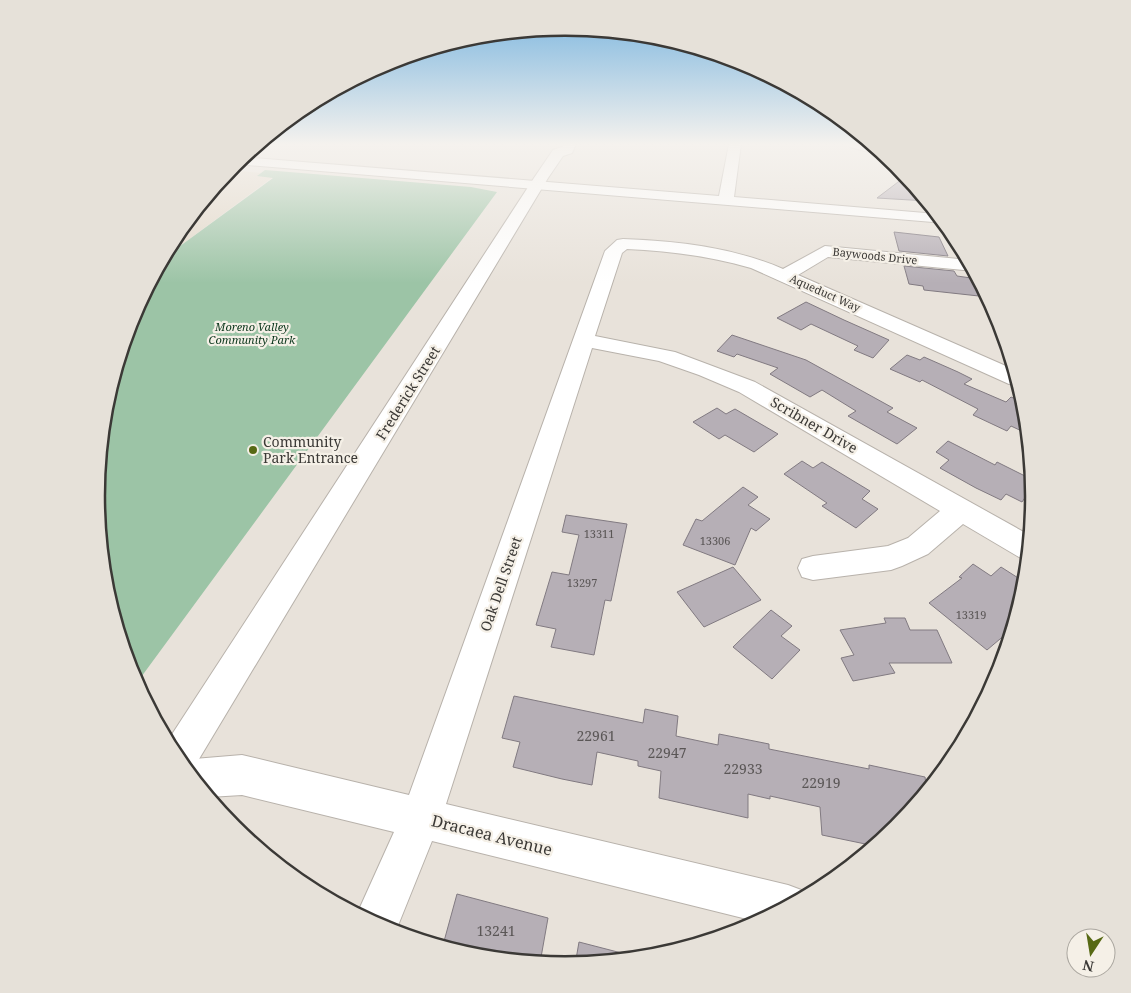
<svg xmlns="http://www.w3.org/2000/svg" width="1131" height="993" font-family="'Noto Serif',serif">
<rect width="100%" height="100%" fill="#e8e2da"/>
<path fill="#e3d9ca" d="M229 170 261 173 258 175 273 177 165 257 176 236Z"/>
<path fill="#9cc4a6" d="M265 170 471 187 497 192 136 684 105 588 97 496 106 405 132 317 165 257 273 178 257 176Z"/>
<g fill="#b6afb6" stroke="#817a81">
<path d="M906 176 927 201 877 198Z"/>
<path d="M894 232 939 237 948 256 899 251Z"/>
<path d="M904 266 954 271 957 276 978 279 988 297 924 290 923 286 909 284Z"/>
<path d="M806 302 844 320 889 340 873 358 854 350 858 346 811 324 801 330 777 318Z"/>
<path d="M732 335 806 360 893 408 887 412 917 428 897 444 848 416 856 411 822 390 810 397 770 374 778 368 737 354 734 357 717 351Z"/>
<path d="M907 355 920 360 924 357 958 372 972 379 964 384 1006 402 1011 397 1025 403 1028 434 1011 426 1007 431 973 415 978 409 922 380 920 382 890 369Z"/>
<path d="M717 408 726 414 735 409 778 434 754 452 725 435 719 439 693 422Z"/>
<path d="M948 441 995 465 997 462 1033 480V486L1022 502 1006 494 1001 500 976 488 940 468 949 460 936 452Z"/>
<path d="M802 461 813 468 822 462 870 491 862 499 878 509 856 528 822 506 827 503 784 474Z"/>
<path d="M743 487 758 497 748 505 770 519 756 531 751 528 735 565 683 545 696 519 702 521Z"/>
<path d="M566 515 627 524 611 601 605 600 594 655 551 647 556 629 536 625 552 572 569 575 579 535 562 532Z"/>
<path d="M973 564 991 576 1001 567 1026 583 1013 628 987 650 929 603 962 578 959 577Z"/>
<path d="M733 567 761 600 704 627 677 592Z"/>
<path d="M771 610 792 626 781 636 800 650 772 679 733 647Z"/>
<path d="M884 618H905L910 630H937L952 663H889L895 673 853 681 841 658 854 655 840 630 886 623Z"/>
<path d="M514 696 643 723 645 709 678 716 676 736 718 745 719 734 769 744V749L869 769V765L925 777 927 792 897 828 875 846 822 835 820 807 770 796V799L748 794V818L659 798 661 771 638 766V761L597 752 592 785 562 779 513 767 520 742 502 738Z"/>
<path d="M457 894 548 918 540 963 491 958 443 945Z"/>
<path d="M579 942 637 957 636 959 575 965Z"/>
</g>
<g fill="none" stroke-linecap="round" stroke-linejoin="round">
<defs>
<g id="minor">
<path d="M729 144H741L734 197 937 214 945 223 235 164 243 157 719 196Z"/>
<path d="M849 144 873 145 884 154 880 155 850 147Z"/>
<path d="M623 239C678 241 732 247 783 269L825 246 969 260 974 271 828 257 798 275 1015 370 1019 385 1009 384 751 268C710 256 669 251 627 249L622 253 595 336 675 352 755 382 1031 536 1028 560 1019 557 963 524 928 554 902 566 891 570 813 580 802 577 798 568 802 559 813 556 888 546 908 538 940 511 739 392 699 375 659 361 592 348 446 804 788 885 804 891 806 897 759 922 432 841 395 933 357 914 394 832 242 795 209 797 182 764 194 759 242 755 409 795 605 251 617 240Z"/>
</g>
<path id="major" d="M564 144H576L572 153 563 156 548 178 190 774 175 757 167 742 534 178 553 150 562 147Z"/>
</defs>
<use href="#minor" stroke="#b8b2ab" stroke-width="2"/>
<use href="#major" stroke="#b8b2ab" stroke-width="2"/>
<use href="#minor" fill="#fff" fill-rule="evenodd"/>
<use href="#major" fill="#fff" fill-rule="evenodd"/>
</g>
<linearGradient id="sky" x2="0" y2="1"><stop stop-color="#76b3de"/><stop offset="0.51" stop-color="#f5f2ee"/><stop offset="1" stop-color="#f5f2ee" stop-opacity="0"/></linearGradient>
<rect width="1131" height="283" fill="url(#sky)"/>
<circle fill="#576914" stroke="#f5f0e7" stroke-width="2" cx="253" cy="450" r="5"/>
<g text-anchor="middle" stroke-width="4.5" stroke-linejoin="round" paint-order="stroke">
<g font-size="11" fill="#3b3936" stroke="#f5f0e7">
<text transform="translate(875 256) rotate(6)" y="4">Baywoods Drive</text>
<text transform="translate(825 293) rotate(24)" y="4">Aqueduct Way</text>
</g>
<g font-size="11" font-style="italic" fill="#09351a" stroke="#f5f0e7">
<text x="252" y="331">Moreno Valley<tspan x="252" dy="13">Community Park</tspan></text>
</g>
<g font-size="11" fill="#5a5656">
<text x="599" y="538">13311</text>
<text x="715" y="545">13306</text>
<text x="582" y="587">13297</text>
<text x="971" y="619">13319</text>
</g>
<g font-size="14" fill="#3b3936" stroke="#f5f0e7">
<text transform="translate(408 393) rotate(-58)" y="5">Frederick Street</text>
<text transform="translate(814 425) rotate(30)" y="5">Scribner Drive</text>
<text transform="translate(501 584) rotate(-71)" y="5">Oak Dell Street</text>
</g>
<g font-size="14" fill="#3b3936" stroke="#f5f0e7" text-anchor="start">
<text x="263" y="447">Community<tspan x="263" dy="16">Park Entrance</tspan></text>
</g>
<g font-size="14" fill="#5a5656">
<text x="596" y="741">22961</text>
<text x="667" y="758">22947</text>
<text x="743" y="774">22933</text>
<text x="821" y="788">22919</text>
<text x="496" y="936">13241</text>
</g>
<g font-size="16" fill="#3b3936" stroke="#f5f0e7">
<text transform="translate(492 835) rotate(14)" y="6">Dracaea Avenue</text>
</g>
</g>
<path d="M0 0H1131V993H0ZM105 496a460 460 0 1 1 920 0a460 460 0 1 1-920 0Z" fill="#e6e1d9" fill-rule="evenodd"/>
<path fill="none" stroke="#3b3936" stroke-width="2.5" d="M105 496a460 460 0 1 1 920 0a460 460 0 1 1-920 0Z"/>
<g transform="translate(1091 953) rotate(192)"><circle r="24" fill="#f5f0e7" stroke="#aba7a0"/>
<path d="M0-4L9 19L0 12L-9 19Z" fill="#576914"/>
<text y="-8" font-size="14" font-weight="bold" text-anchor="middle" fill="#3b3936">N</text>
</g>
</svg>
